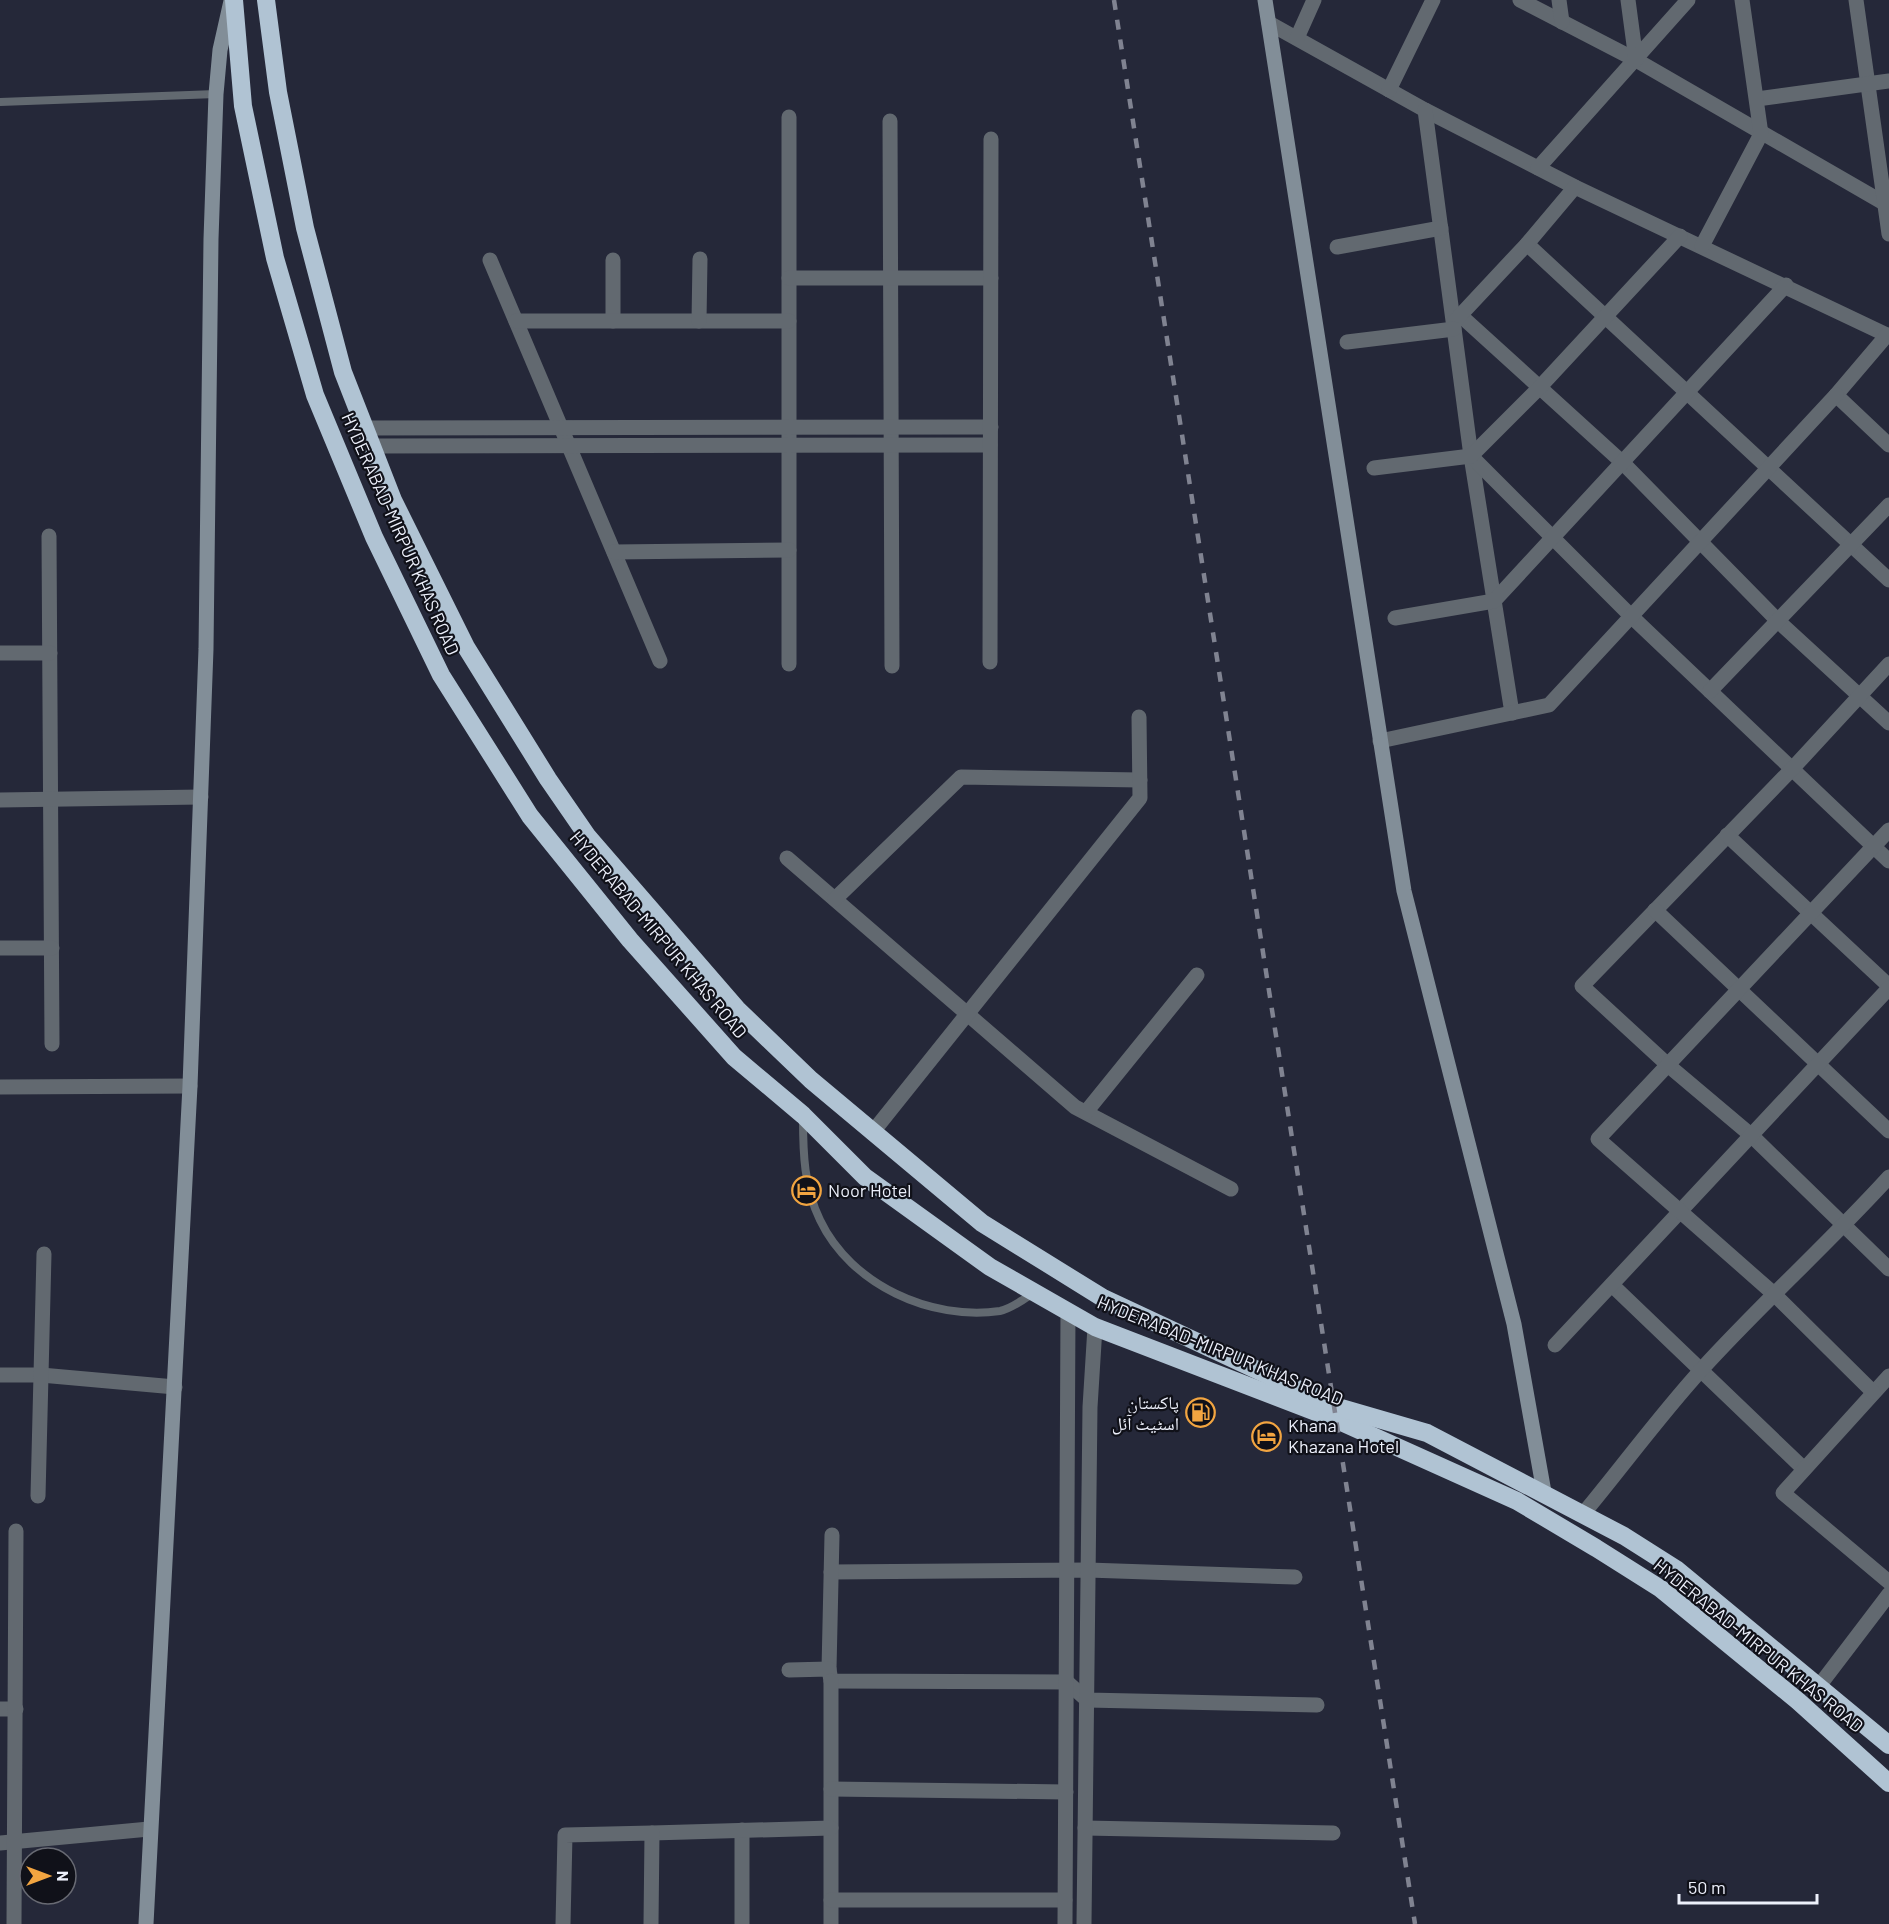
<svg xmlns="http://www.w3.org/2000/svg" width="1889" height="1924" font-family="Barlow,'Noto Naskh Arabic',sans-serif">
<rect width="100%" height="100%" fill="#252839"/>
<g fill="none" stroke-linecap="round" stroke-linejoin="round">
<g stroke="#626970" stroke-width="8">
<path d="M0 102 216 94"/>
<path d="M803 1118C803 1153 804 1187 820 1220 851 1285 931 1321 1000 1311 1011 1309 1023 1299 1033 1294"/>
</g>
<g stroke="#626970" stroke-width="15">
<path d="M1520 0 1636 60 1889 206"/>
<path d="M1559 0 1562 22"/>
<path d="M1628 0 1636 60"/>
<path d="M1856 0 1889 234"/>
<path d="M1269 23 1425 110 1575 187 1889 336"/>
<path d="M1297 38 1314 0"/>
<path d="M1389 90 1433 0"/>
<path d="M1757 99 1889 81"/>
<path d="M1425 110 1471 456 1512 713"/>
<path d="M789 117V664"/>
<path d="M890 121 892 666"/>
<path d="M1538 168 1688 0"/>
<path d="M1527 244 1889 580"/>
<path d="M1702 246 1761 134 1742 0"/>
<path d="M1337 247 1441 228"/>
<path d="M490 260 660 661"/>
<path d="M613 260V321"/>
<path d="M789 278H991"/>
<path d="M1460 315 1623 463 1778 621 1889 723"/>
<path d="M516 321H789"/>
<path d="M699 321 700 259"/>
<path d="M1454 322 1527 244 1575 187"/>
<path d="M1887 335 1836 395 1889 445"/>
<path d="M1347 342 1454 329"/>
<path d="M365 428 991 427"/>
<path d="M372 446 990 445"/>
<path d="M1471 456 1631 616 1889 861"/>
<path d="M1374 468 1471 456 1539 388 1680 236"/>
<path d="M49 536 52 1044"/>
<path d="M614 552 789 550"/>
<path d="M1395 618 1494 601 1786 285"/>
<path d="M0 653H50"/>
<path d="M990 662 991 139"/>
<path d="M1889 664 1792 769 1582 986 1669 1066 1752 1136 1889 1269"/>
<path d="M1710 691 1889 505"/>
<path d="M1380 741 1549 705 1836 395"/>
<path d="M0 800 201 797"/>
<path d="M1727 835 1889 986"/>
<path d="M787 858 1075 1107 1231 1189"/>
<path d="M835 899 961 777 1140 780"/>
<path d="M1655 910 1889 1131"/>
<path d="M0 948H52"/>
<path d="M0 1087 190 1086"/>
<path d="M1086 1112 1197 975"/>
<path d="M872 1133 1140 798 1139 717"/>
<path d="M1612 1285 1804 1469"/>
<path d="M1555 1345 1889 988"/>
<path d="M0 1375H41L175 1387"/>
<path d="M1889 1376 1783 1493 1889 1582"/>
<path d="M1873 1392 1774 1294 1598 1139 1889 830"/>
<path d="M38 1496 44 1254"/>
<path d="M1583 1514C1623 1466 1660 1415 1702 1369 1762 1303 1829 1243 1889 1177"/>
<path d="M831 1572 1088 1570 1295 1577"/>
<path d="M829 1669 832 1535"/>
<path d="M789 1670 829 1669 831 1681 1067 1682 1087 1700 1317 1705"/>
<path d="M831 1681V1924"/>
<path d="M1819 1686 1889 1594"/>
<path d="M0 1709H16"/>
<path d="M831 1789 1066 1792"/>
<path d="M1085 1828 1333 1833"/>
<path d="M742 1830V1924"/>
<path d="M652 1833 831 1828"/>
<path d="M0 1843 149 1829"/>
<path d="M831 1900H1065"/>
<path d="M14 1924 16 1531"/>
<path d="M563 1924 565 1835 652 1833 651 1924"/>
<path d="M1065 1924 1068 1311"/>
<path d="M1084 1924 1090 1407 1095 1327"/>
</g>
<g stroke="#828e98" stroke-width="15">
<path d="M1265 0 1404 891 1514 1324 1544 1492"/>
<path d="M146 1924 190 1086 206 649 211 239 216 94 220 50 231 1"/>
</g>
<g stroke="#b0c3d3" stroke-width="18">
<path d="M234 0 243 106 275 258 315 395 374 537 441 675 530 816 630 940 734 1057 803 1115 865 1177 990 1267 1095 1327 1337 1420 1517 1501 1596 1548 1661 1589 1798 1701 1889 1783"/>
<path d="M266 0 278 92 305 228 343 372 393 500 466 647 548 779 588 837 737 1009 811 1080 982 1223 1103 1298 1334 1406 1427 1433 1624 1536 1676 1569 1889 1745"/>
</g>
<path stroke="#808391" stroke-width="4.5" stroke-dasharray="10 10" stroke-linecap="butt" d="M1114 0 1415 1924"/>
</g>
<defs>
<symbol id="hotel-ring" viewBox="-11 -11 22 22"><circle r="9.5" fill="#101119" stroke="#f2a541" stroke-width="1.5"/><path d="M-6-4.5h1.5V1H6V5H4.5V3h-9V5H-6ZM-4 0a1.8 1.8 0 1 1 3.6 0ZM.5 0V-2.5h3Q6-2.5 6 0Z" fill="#f2a541"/></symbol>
<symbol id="fuel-ring" viewBox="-11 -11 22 22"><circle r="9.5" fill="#101119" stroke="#f2a541" stroke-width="1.5"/><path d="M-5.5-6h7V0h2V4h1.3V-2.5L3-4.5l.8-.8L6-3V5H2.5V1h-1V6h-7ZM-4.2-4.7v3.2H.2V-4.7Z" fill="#f2a541"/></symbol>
</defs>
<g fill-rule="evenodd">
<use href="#hotel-ring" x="790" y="1174" width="33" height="33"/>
<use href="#fuel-ring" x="1184" y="1396" width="33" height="33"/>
<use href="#hotel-ring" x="1250" y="1420" width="33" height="33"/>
</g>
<g text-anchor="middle" stroke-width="4.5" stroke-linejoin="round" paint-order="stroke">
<g font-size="18" fill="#edf0fb" stroke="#101119">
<text transform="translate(400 534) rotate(66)" y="6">HYDERABAD-MIRPUR KHAS ROAD</text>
<text transform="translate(658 935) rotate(50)" y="6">HYDERABAD-MIRPUR KHAS ROAD</text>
<text transform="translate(1220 1351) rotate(22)" y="6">HYDERABAD-MIRPUR KHAS ROAD</text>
<text transform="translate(1758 1646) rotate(39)" y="6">HYDERABAD-MIRPUR KHAS ROAD</text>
</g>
<g font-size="18" fill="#edf0fb" stroke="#101119" text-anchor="start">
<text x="828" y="1197">Noor Hotel</text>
<text x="1179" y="1409" text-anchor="end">پاکستان<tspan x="1179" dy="21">اسٹیٹ آئل</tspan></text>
<text x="1288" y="1432">Khana<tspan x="1288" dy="21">Khazana Hotel</tspan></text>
</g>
</g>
<g transform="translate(48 1876) rotate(90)"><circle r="28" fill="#101119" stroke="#686a73" stroke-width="1.5"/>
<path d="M0-4.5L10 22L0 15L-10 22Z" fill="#f2a541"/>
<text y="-9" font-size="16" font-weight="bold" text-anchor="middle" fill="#edf0fb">N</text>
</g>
<path d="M1679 1894v9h138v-9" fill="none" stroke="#edf0fb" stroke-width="3"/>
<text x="1688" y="1894" font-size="18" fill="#edf0fb" stroke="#101119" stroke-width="4.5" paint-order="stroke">50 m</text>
</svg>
